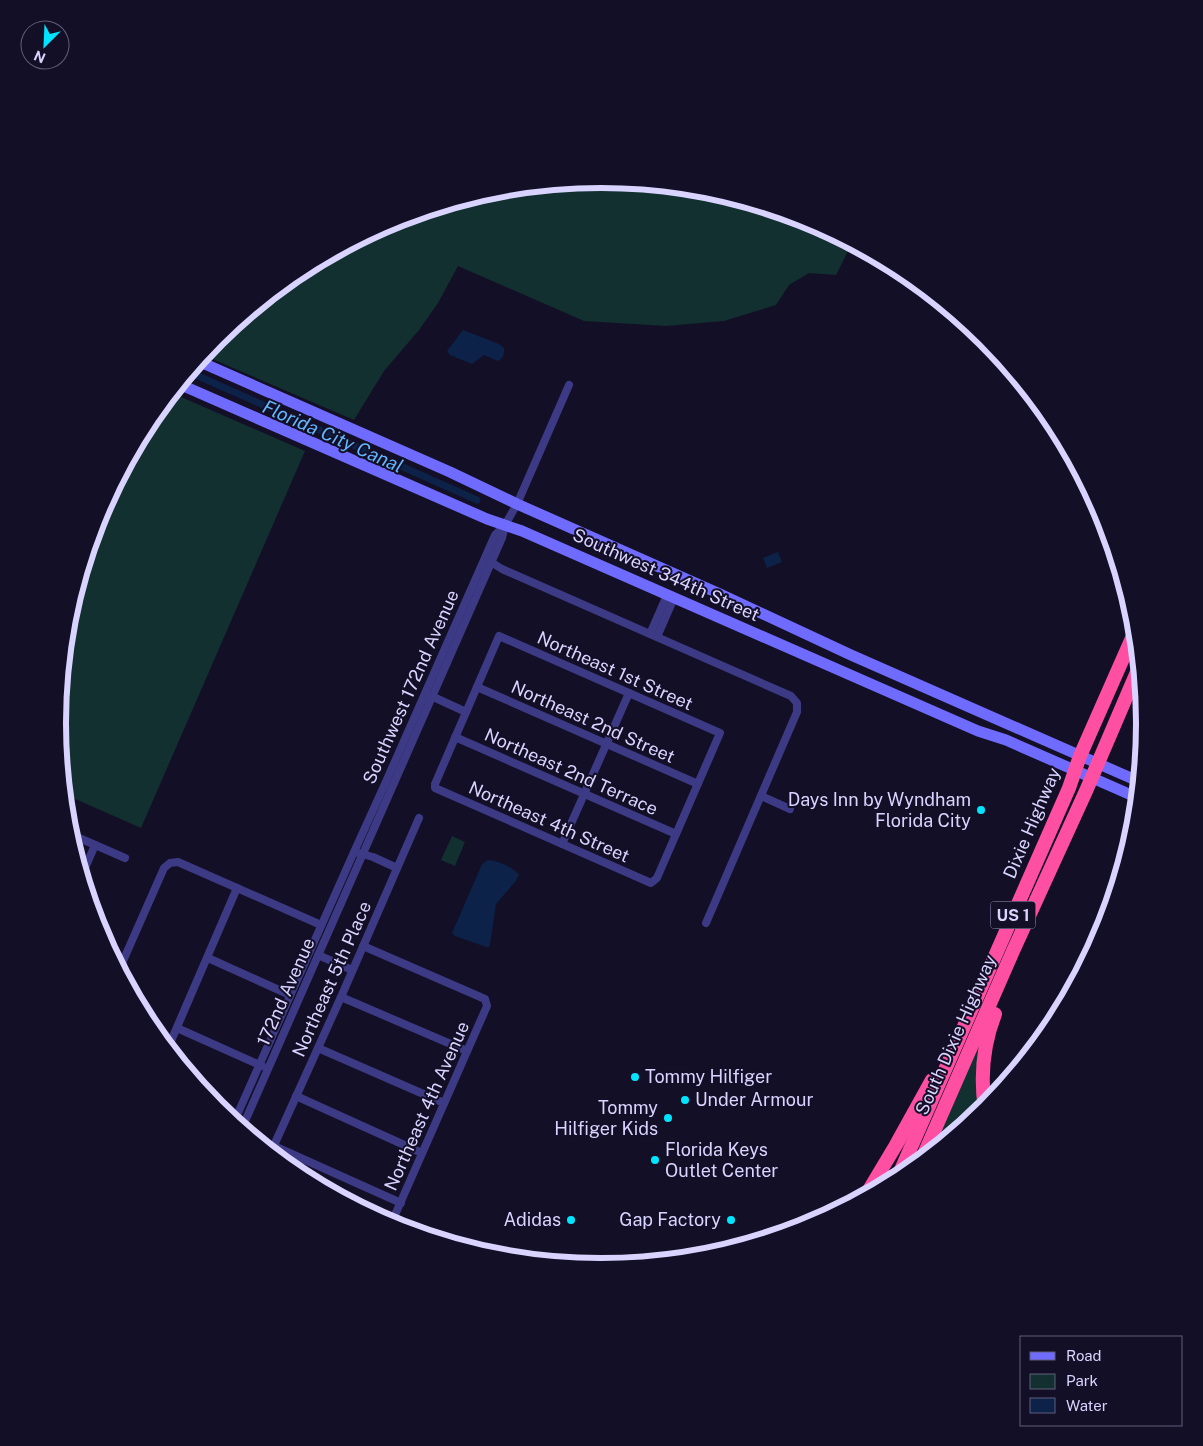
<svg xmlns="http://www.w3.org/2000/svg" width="1203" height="1446" font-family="'Public Sans',sans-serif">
<rect width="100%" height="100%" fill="#130f26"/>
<g fill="#12302f">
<path d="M602 179 708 190 810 221 852 243 836 275 809 273 789 285 776 305 724 321 666 326 584 321 458 266 438 303 419 330 384 371 354 420 203 355 217 338 300 271 394 220 496 189Z"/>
<path d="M172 393 305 451 141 828 64 794 58 723 68 617 99 515 149 421Z"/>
<path d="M452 836 465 842 455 866 441 860Z"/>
<path d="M978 1042 982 1043 983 1111 931 1153Z"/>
</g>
<g fill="#0c2248">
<path d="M463 330 499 344 504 348C504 354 504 358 498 361L484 355 472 364 450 355 447 351Z"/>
<path d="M778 552 782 562 767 568 763 558Z"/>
<path d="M488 860C498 861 514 867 519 875L515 882 496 904 490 945 488 947H486L455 936 452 933 482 864Z"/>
</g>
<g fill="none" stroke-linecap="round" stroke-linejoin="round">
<path stroke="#0c2248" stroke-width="7" d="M189 372 477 500"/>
<g stroke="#3d3a85" stroke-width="8">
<path d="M491 562 502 569 791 696 797 703V712L706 923"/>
<path d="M650 634 667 595"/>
<path d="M499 636 720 733 660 871 657 878 651 883 435 788V784Z"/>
<path d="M657 637 674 598"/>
<path d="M477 687 698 784"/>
<path d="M429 695 466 712"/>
<path d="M455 737 676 834"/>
<path d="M761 796 790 809"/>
<path d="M70 834 125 858"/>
<path d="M562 844 629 693"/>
<path d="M358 853 373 857 397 868"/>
<path d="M82 875 95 845"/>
<path d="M363 946 485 999 487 1006 391 1224"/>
<path d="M318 955 352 970"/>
<path d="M208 958 290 995"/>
<path d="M119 970 164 868 170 863 178 862 321 925"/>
<path d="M341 997 467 1051"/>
<path d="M177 1028 262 1066"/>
<path d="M168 1048 237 888"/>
<path d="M318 1048 444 1103"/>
<path d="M296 1096 422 1153"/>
<path d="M234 1122 354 852 385 784 495 535 505 525 517 504 569 385"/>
<path d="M242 1128 502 538 505 525"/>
<path d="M274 1146 401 1203"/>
<path d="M271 1152 341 997 419 818"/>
</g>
<g stroke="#6f6bff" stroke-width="11">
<path d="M198 361 450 472 517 504 720 594 851 655 1140 782"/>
<path d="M179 384 487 519 522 531 978 731 1006 740 1138 798"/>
</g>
<g stroke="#ff4fa3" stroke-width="14">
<path d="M985 1109C980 1076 983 1045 995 1014"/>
<path d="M921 1161 1013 951 1086 791 1140 665"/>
<path d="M897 1179 1069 788 1080 756 1136 629"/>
<path d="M866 1195 896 1145 932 1080"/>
</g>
</g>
<g fill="#00e5ff" stroke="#130f26" stroke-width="2">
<circle cx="981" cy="810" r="5"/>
<circle cx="635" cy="1077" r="5"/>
<circle cx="685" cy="1100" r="5"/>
<circle cx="668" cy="1118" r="5"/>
<circle cx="655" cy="1160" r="5"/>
<circle cx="571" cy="1220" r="5"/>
<circle cx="731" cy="1220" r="5"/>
</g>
<g text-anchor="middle" stroke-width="4" stroke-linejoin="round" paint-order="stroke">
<rect fill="#130f26" stroke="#9e99be" stroke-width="1" x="990.5" y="901.5" width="45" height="27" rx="4"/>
<g font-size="16" font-weight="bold" fill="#d9d4ff">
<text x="1013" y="921">US 1</text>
</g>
<g font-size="18" fill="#d9d4ff" stroke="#130f26">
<text transform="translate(666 575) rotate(24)" y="6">Southwest 344th Street</text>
<text transform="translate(615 671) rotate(24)" y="6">Northeast 1st Street</text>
<text transform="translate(411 687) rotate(-66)" y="6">Southwest 172nd Avenue</text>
<text transform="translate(593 722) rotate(24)" y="6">Northeast 2nd Street</text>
<text transform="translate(571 772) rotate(24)" y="6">Northeast 2nd Terrace</text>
<text transform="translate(549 822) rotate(24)" y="6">Northeast 4th Street</text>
<text transform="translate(1032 823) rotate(-67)" y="6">Dixie Highway</text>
<text transform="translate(332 979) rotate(-66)" y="6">Northeast 5th Place</text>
<text transform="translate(286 992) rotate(-66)" y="6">172nd Avenue</text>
<text transform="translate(956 1035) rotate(-66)" y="6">South Dixie Highway</text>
<text transform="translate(427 1106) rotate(-66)" y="6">Northeast 4th Avenue</text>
</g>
<g font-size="18" fill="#d9d4ff" stroke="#130f26" text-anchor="end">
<text x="971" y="806">Days Inn by Wyndham<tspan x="971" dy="21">Florida City</tspan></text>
<text x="645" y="1083" text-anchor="start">Tommy Hilfiger</text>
<text x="695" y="1106" text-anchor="start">Under Armour</text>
<text x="658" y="1114">Tommy<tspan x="658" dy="21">Hilfiger Kids</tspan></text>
<text x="665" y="1156" text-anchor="start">Florida Keys<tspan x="665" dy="21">Outlet Center</tspan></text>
<text x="561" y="1226">Adidas</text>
<text x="721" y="1226">Gap Factory</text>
</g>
<g font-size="19" font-style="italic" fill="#62b6ff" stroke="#130f26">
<text transform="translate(333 436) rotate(24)" y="7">Florida City Canal</text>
</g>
</g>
<path d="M0 0H1203V1446H0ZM66 723a535 535 0 1 1 1070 0a535 535 0 1 1-1070 0Z" fill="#130f26" fill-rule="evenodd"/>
<path fill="none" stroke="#d9d4ff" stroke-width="6" d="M66 723a535 535 0 1 1 1070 0a535 535 0 1 1-1070 0Z"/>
<rect x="1020" y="1336" width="162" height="90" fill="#130f26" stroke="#625e7d"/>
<rect x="1030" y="1352" width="25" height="8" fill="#6f6bff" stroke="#625e7d"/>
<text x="1066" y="1361" font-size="15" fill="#d9d4ff">Road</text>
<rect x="1030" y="1374" width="25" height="15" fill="#12302f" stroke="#625e7d"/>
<text x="1066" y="1386" font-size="15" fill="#d9d4ff">Park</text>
<rect x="1030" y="1398" width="25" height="15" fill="#0c2248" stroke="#625e7d"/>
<text x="1066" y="1411" font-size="15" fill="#d9d4ff">Water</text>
<g transform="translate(45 45) rotate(204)"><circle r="24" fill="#130f26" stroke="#625e7d"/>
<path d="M0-4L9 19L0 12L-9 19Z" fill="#00e5ff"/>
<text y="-8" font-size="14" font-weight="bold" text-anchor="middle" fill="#d9d4ff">N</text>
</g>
</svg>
